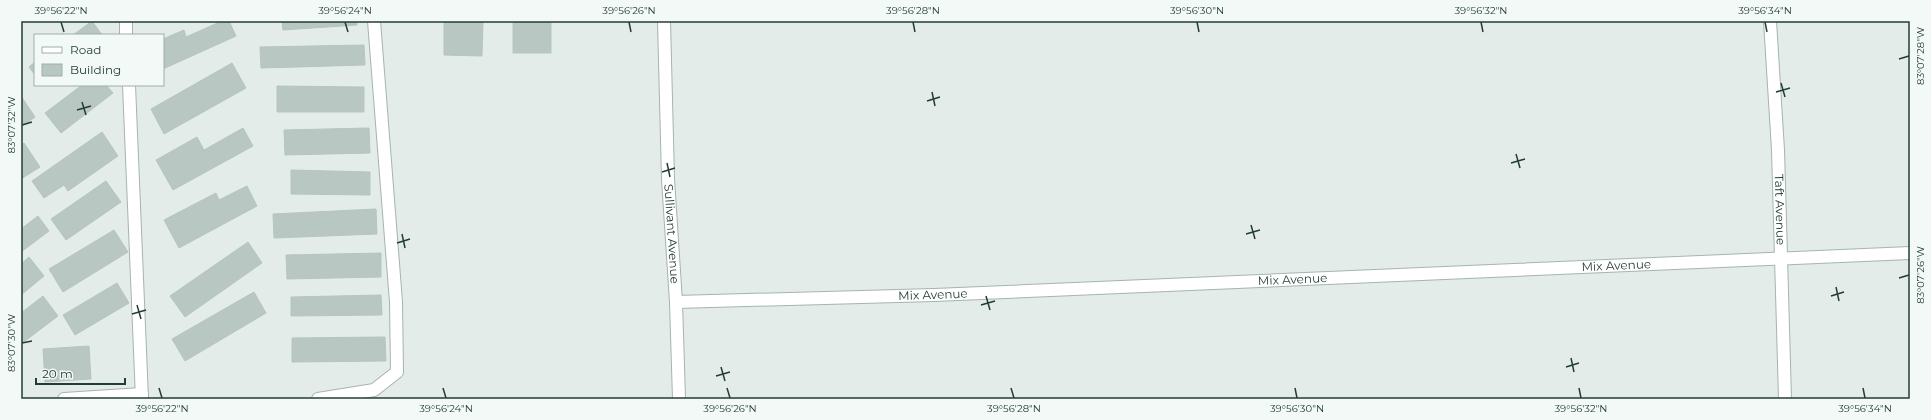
<svg xmlns="http://www.w3.org/2000/svg" width="1931" height="420" font-family="Montserrat,sans-serif">
<rect width="100%" height="100%" fill="#e3ece8"/>
<g fill="#b8c7c1" stroke="#b5c6bf">
<path d="M92 21 102 35H73Z"/>
<path d="M222 21H229L236 36 163 69V39L184 30 186 37Z"/>
<path d="M282 21H357V25L283 30Z"/>
<path d="M444 21H483L482 56 444 55Z"/>
<rect x="513" y="21" width="38" height="32"/>
<path d="M364 45 365 65 261 68 260 47Z"/>
<path d="M35 62V75L29 67Z"/>
<path d="M232 63 246 88 164 134 151 109Z"/>
<path d="M82 85H106L113 93 61 133 45 113Z"/>
<path d="M277 86 364 87V112H277Z"/>
<path d="M21 96 35 117 21 127Z"/>
<path d="M243 128 253 146 173 190 156 160 197 137 204 150Z"/>
<path d="M369 128 370 153 285 155 284 130Z"/>
<path d="M102 132 118 156 68 191 64 185 44 198 32 181Z"/>
<path d="M24 143 40 167 21 179V146Z"/>
<path d="M291 170 370 172V195L291 194Z"/>
<path d="M106 181 121 202 66 240 51 219Z"/>
<path d="M247 186 257 206 179 248 164 220 216 193 219 200Z"/>
<path d="M376 209 377 234 274 238 273 214Z"/>
<path d="M38 216 49 231 21 252V229Z"/>
<path d="M114 230 128 252 63 292 49 269Z"/>
<path d="M248 242 262 263 185 317 170 296Z"/>
<path d="M381 253V277L287 279 286 255Z"/>
<path d="M29 257 44 276 21 295V264Z"/>
<path d="M117 283 129 303 75 335 63 315Z"/>
<path d="M254 292 266 313 185 361 172 339Z"/>
<path d="M381 295 382 315 291 316V297Z"/>
<path d="M43 296 58 316 21 344V313Z"/>
<path d="M385 337 386 361 292 362V338Z"/>
<path d="M89 346 91 379 45 382 43 349Z"/>
</g>
<g fill="none" stroke-linecap="round" stroke-linejoin="round">
<defs>
<g id="service">
<path d="M126 21V35"/>
<path d="M129 85 142 399"/>
<path d="M64 399 142 394"/>
<path d="M318 399 374 390 397 372 396 302 374 21"/>
</g>
<g id="minor">
<path id="s1" d="M1770 21 1778 150 1785 399"/>
<path id="s2" d="M676 302 934 295 1910 253"/>
</g>
<g id="tertiary">
<path id="s3" d="M664 21 668 179 676 302 679 399"/>
</g>
</defs>
<use href="#service" stroke="#a6b4af" stroke-width="14"/>
<use href="#minor" stroke="#a6b4af" stroke-width="14"/>
<use href="#tertiary" stroke="#a6b4af" stroke-width="14"/>
<use href="#service" stroke="#fff" stroke-width="12"/>
<use href="#minor" stroke="#fff" stroke-width="12"/>
<use href="#tertiary" stroke="#fff" stroke-width="12"/>
</g>
<path fill="none" stroke="#233d36" stroke-width="1.5" d="M61 22 64 32M345 22 348 32M629 22 631 32M913 22 915 32M1197 22 1199 32M1481 22 1483 32M1765 22 1767 32M1899 59 1909 56M1781 83 1785 97M932 92 935 106M1776 92 1790 88M927 101 940 97M82 102 86 115M77 110 91 106M22 125 32 122M1516 154 1520 168M667 163 670 177M1511 163 1525 159M662 172 675 168M1251 225 1255 239M402 234 405 248M1246 234 1260 230M397 243 410 239M1899 278 1909 275M1836 287 1839 301M986 296 990 310M1831 296 1844 292M137 305 141 319M981 305 995 301M132 314 146 310M22 343 32 341M1571 358 1574 372M721 367 725 381M1566 367 1579 363M716 376 730 372M159 388 162 398M443 388 446 398M727 388 730 398M1011 388 1014 398M1295 388 1297 398M1579 388 1581 398M1863 388 1865 398"/>
<g text-anchor="middle" stroke-width="3.5" stroke-linejoin="round" paint-order="stroke">
<g font-size="12" fill="#233d36" stroke="#f3f9f6">
<text dy="4" stroke="none"><textPath href="#s1" startOffset="189">Taft Avenue</textPath></text>
<text dy="4" stroke="none"><textPath href="#s3" startOffset="213">Sullivant Avenue</textPath></text>
<text dy="4" stroke="none"><textPath href="#s2" startOffset="941">Mix Avenue</textPath></text>
<text dy="4" stroke="none"><textPath href="#s2" startOffset="617">Mix Avenue</textPath></text>
<text dy="4" stroke="none"><textPath href="#s2" startOffset="257">Mix Avenue</textPath></text>
</g>
</g>
<rect width="1931" height="420" fill="none" stroke="#f3f9f6" stroke-width="44"/>
<rect x="34" y="34" width="130" height="52" fill="#f3f9f6" stroke="#a0aea9"/>
<rect x="42" y="47" width="20" height="6" fill="#ffffff" stroke="#a0aea9"/>
<text x="70" y="54" font-size="12" fill="#233d36">Road</text>
<rect x="42" y="64" width="20" height="12" fill="#b8c7c1" stroke="#a0aea9"/>
<text x="70" y="74" font-size="12" fill="#233d36">Building</text>
<path d="M36 378v6h89v-6" fill="none" stroke="#233d36" stroke-width="2"/>
<text x="42" y="378" font-size="12" fill="#233d36" stroke="#f3f9f6" stroke-width="3" paint-order="stroke">20 m</text>
<rect x="22" y="22" width="1887" height="376" fill="none" stroke="#233d36" stroke-width="1.5"/>
<g font-size="10" text-anchor="middle" fill="#233d36">
<text x="61" y="14">39°56'22"N</text>
<text x="345" y="14">39°56'24"N</text>
<text x="629" y="14">39°56'26"N</text>
<text x="913" y="14">39°56'28"N</text>
<text x="1197" y="14">39°56'30"N</text>
<text x="1481" y="14">39°56'32"N</text>
<text x="1765" y="14">39°56'34"N</text>
<text transform="translate(1920 56) rotate(-90)" y="4">83°07'28"W</text>
<text transform="translate(11 125) rotate(-90)" y="4">83°07'32"W</text>
<text transform="translate(1920 275) rotate(-90)" y="4">83°07'26"W</text>
<text transform="translate(11 343) rotate(-90)" y="4">83°07'30"W</text>
<text x="162" y="412">39°56'22"N</text>
<text x="446" y="412">39°56'24"N</text>
<text x="730" y="412">39°56'26"N</text>
<text x="1014" y="412">39°56'28"N</text>
<text x="1297" y="412">39°56'30"N</text>
<text x="1581" y="412">39°56'32"N</text>
<text x="1865" y="412">39°56'34"N</text>
</g>
</svg>
